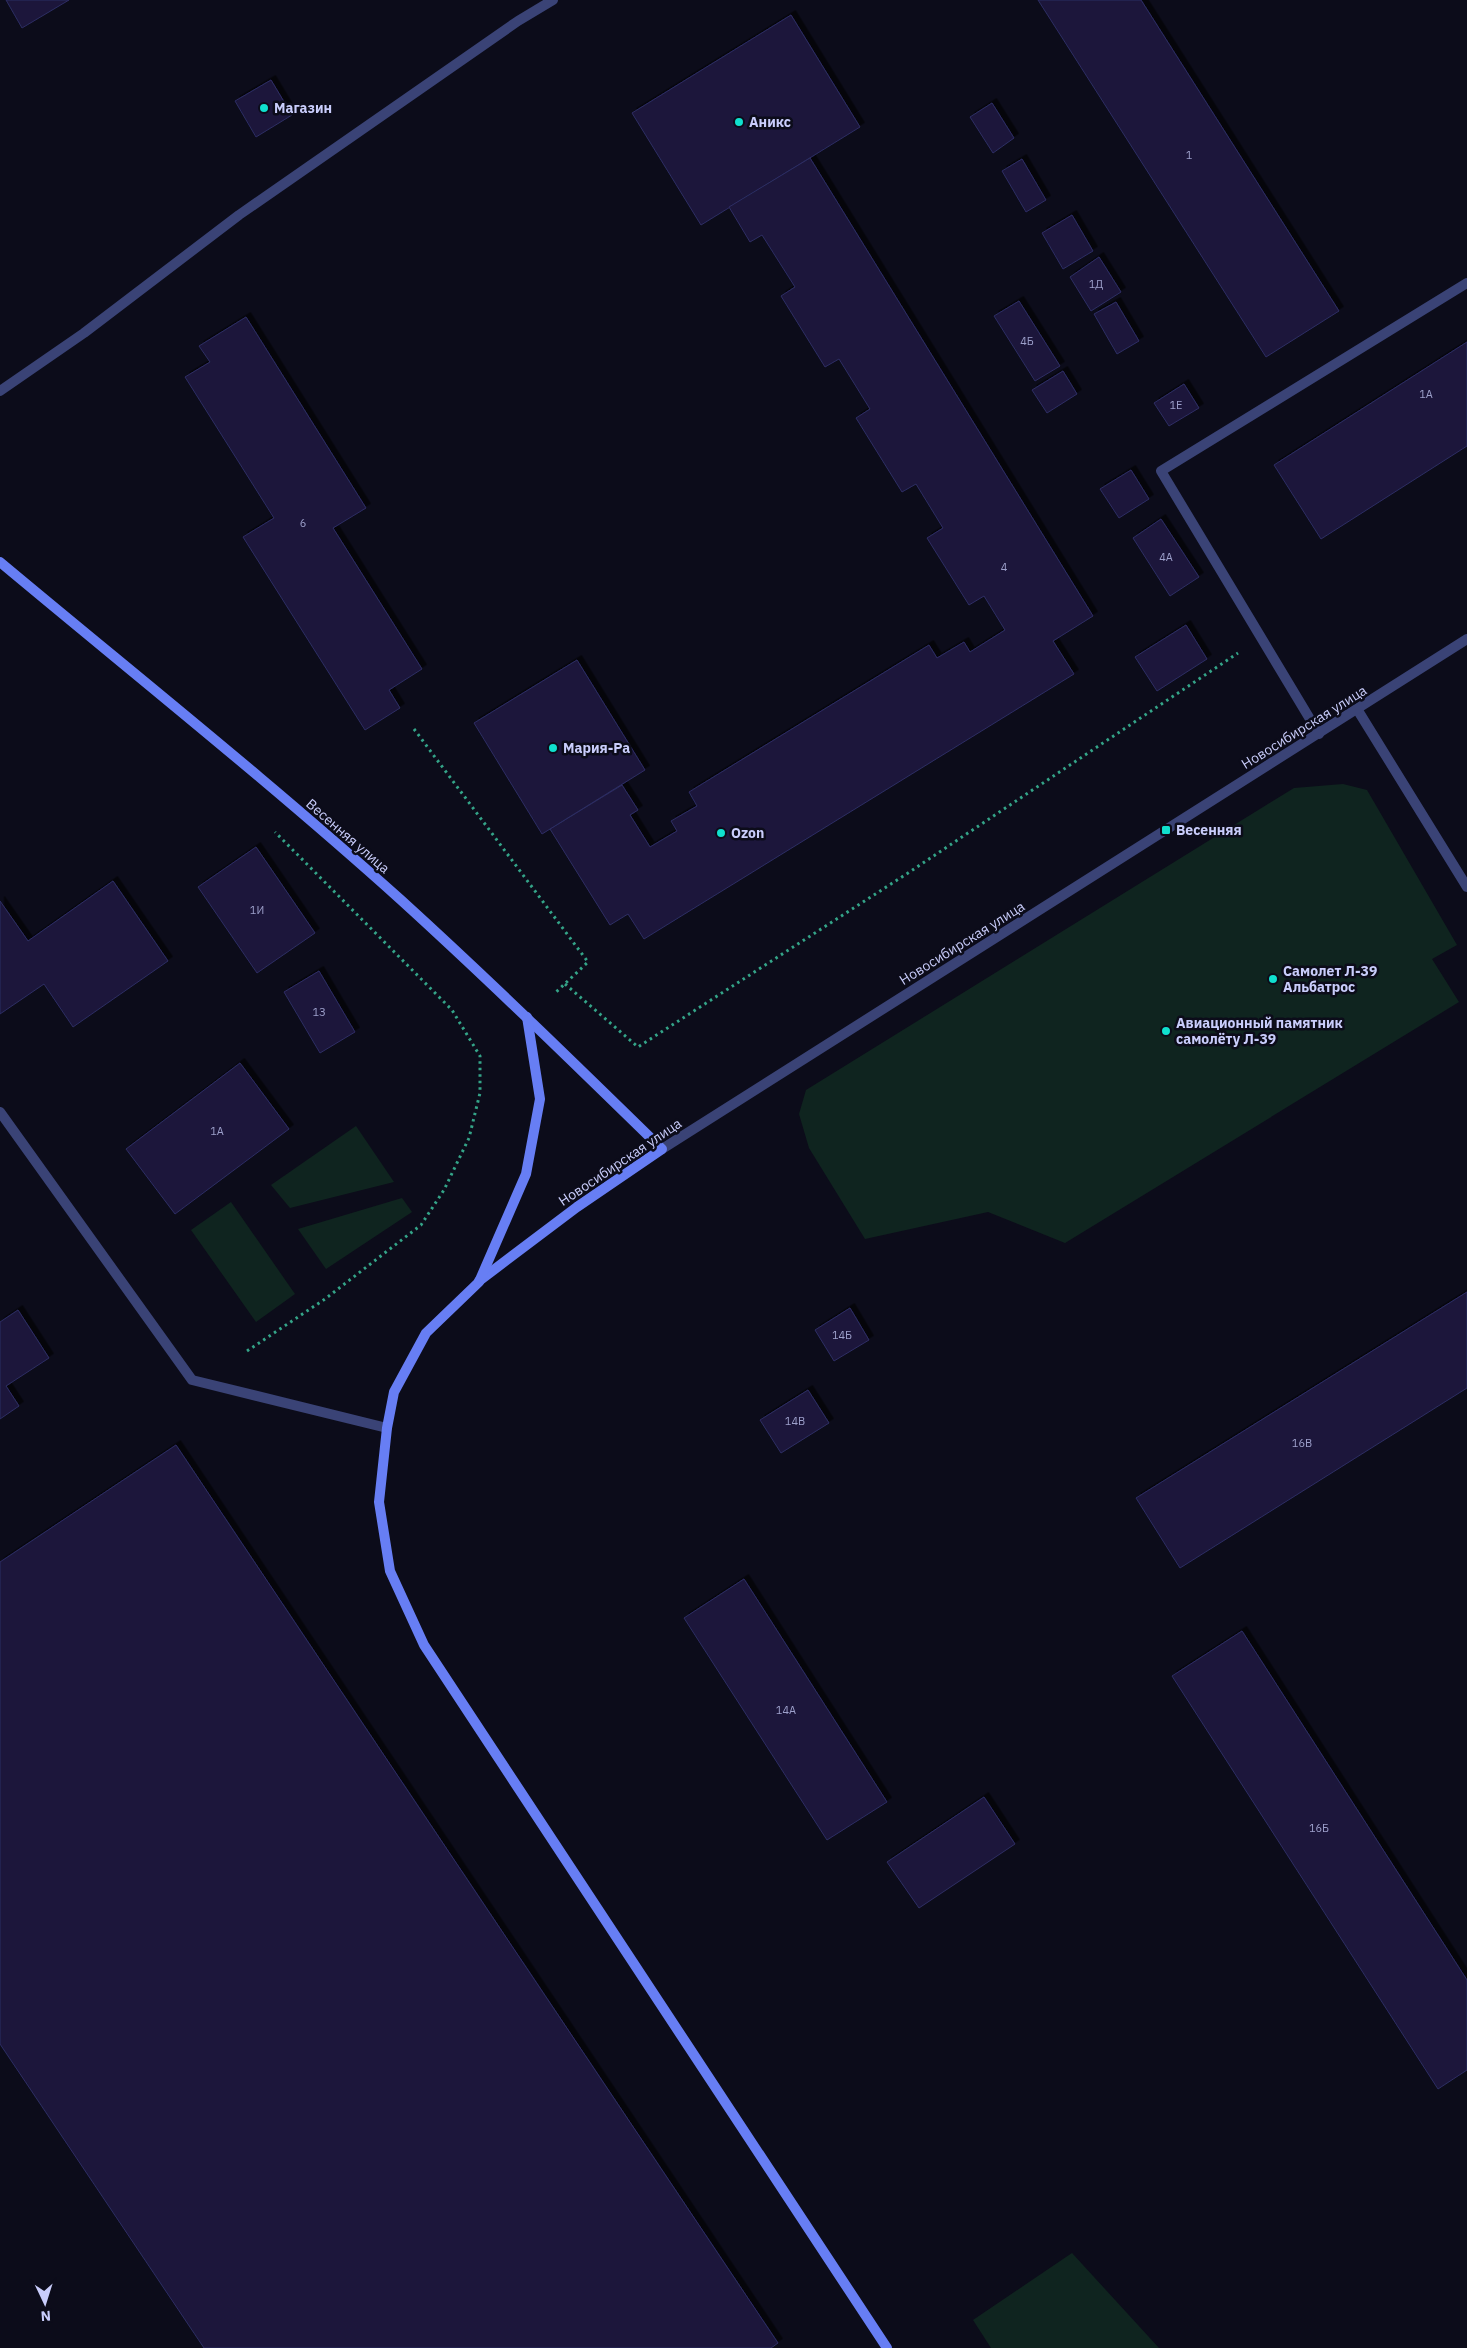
<svg xmlns="http://www.w3.org/2000/svg" width="1467" height="2348" font-family="'IBM Plex Sans',sans-serif">
<defs>
<filter id="shadow"><feDropShadow dx="4.5" dy="-4.5" stdDeviation="0" flood-color="#0009"/></filter>
</defs>
<rect width="100%" height="100%" fill="#0c0c1a"/>
<g fill="#0f241f">
<path d="M1343 784 1367 790 1457 945 1432 959 1459 1002 1065 1243 988 1212 865 1239 809 1148 799 1114 806 1090 1294 788Z"/>
<path d="M356 1126 394 1182 290 1208 271 1185Z"/>
<path d="M402 1198 412 1212 326 1269 298 1229Z"/>
<path d="M231 1202 295 1294 256 1322 191 1230Z"/>
<path d="M1072 2253 1159 2348H991L973 2320Z"/>
</g>
<g fill="#1a193a" stroke="#2e2d64" filter="url(#shadow)">
<path d="M6 0H69L22 28Z"/>
<path d="M1038 0H1141L1339 311 1266 357Z"/>
<path d="M791 15 860 127 701 225 632 113Z"/>
<path d="M271 80 292 115 256 137 235 101Z"/>
<path d="M992 103 1014 138 993 153 970 117Z"/>
<path d="M810 158 1093 616 1053 641 1074 674 644 939 628 914 610 925 550 829 622 785 638 810 630 815 650 847 677 831 671 821 697 806 689 792 929 645 937 658 964 642 970 652 1005 630 984 596 969 605 927 538 943 528 916 484 902 492 856 418 870 409 839 359 825 367 781 296 795 287 762 235 750 242 729 207Z"/>
<path d="M1022 159 1046 200 1026 212 1002 171Z"/>
<path d="M1072 215 1093 251 1063 269 1042 233Z"/>
<path d="M1099 257 1121 292 1091 311 1070 277Z"/>
<path d="M1019 301 1060 366 1035 381 994 316Z"/>
<path d="M1116 302 1139 341 1117 354 1094 314Z"/>
<path d="M246 317 366 508 333 528 422 669 389 690 400 708 365 730 243 537 274 518 185 377 210 362 199 346Z"/>
<path d="M1467 342V446L1321 539 1274 465Z"/>
<path d="M1063 371 1077 394 1047 413 1032 390Z"/>
<path d="M1184 384 1199 408 1169 426 1154 403Z"/>
<path d="M1131 470 1149 499 1119 518 1100 489Z"/>
<path d="M1161 519 1199 577 1170 596 1133 538Z"/>
<path d="M1186 625 1207 659 1157 691 1135 657Z"/>
<path d="M577 660 645 770 542 834 474 723Z"/>
<path d="M256 847 315 933 257 973 198 887Z"/>
<path d="M113 881 168 961 73 1027 44 984 0 1014V901L28 941Z"/>
<path d="M319 971 355 1032 320 1053 284 992Z"/>
<path d="M240 1063 289 1129 175 1214 126 1149Z"/>
<path d="M1467 1292V1388L1180 1568 1136 1498Z"/>
<path d="M850 1308 869 1340 834 1361 815 1330Z"/>
<path d="M18 1310 49 1358 6 1386 19 1406 0 1419V1322Z"/>
<path d="M808 1390 829 1423 781 1453 760 1420Z"/>
<path d="M176 1445 778 2343 771 2348H204L0 2044V1562Z"/>
<path d="M744 1579 887 1802 827 1840 684 1618Z"/>
<path d="M1242 1631 1467 1980V2070L1438 2089 1172 1676Z"/>
<path d="M984 1797 1015 1844 919 1908 887 1862Z"/>
</g>
<g fill="none" stroke-linecap="round" stroke-linejoin="round">
<g stroke="#34a488" stroke-width="3" stroke-dasharray="2.5 4" stroke-linecap="butt">
<path d="M414 729 588 962 554 994"/>
<path d="M565 984 638 1047 908 873 1238 653"/>
<path d="M247 1351 325 1299 421 1225 444 1190 469 1138 480 1093V1056L452 1010 275 832"/>
</g>
<g stroke="#3a4376" stroke-width="10">
<path d="M0 391 84 333 239 215 518 21 553 0"/>
<path d="M1319 734 1161 471 1467 283"/>
<path d="M0 1112 192 1380 387 1428"/>
</g>
<path stroke="#3a4376" stroke-width="10" d="M1357 709 1467 887"/>
<path stroke="#3a4376" stroke-width="10" d="M662 1149 1467 639"/>
<g stroke="#677ef4" stroke-width="10">
<path d="M0 562C134 674 271 783 401 900 490 981 576 1065 662 1149L577 1207 479 1281"/>
<path d="M527 1017 540 1099 526 1174 479 1282 426 1333 394 1392 387 1428 379 1502 390 1571 424 1645 887 2348"/>
</g>
</g>
<g fill="#10e0ce" stroke="#0c0c1a" stroke-width="2">
<circle cx="264" cy="108" r="5"/>
<circle cx="739" cy="122" r="5"/>
<circle cx="553" cy="748" r="5"/>
<rect x="1161" y="825" width="10" height="10" rx="2.5"/>
<circle cx="721" cy="833" r="5"/>
<circle cx="1273" cy="979" r="5"/>
<circle cx="1166" cy="1031" r="5"/>
</g>
<g text-anchor="middle" stroke-width="5" stroke-linejoin="round" paint-order="stroke">
<g font-size="11" fill="#9da0cb">
<text x="1189" y="159">1</text>
<text x="1096" y="288">1Д</text>
<text x="1027" y="345">4Б</text>
<text x="1426" y="398">1А</text>
<text x="1176" y="409">1Е</text>
<text x="303" y="527">6</text>
<text x="1166" y="561">4А</text>
<text x="1004" y="571">4</text>
<text x="257" y="914">1И</text>
<text x="319" y="1016">1З</text>
<text x="217" y="1135">1А</text>
<text x="842" y="1339">14Б</text>
<text x="795" y="1425">14В</text>
<text x="1302" y="1447">16В</text>
<text x="786" y="1714">14А</text>
<text x="1319" y="1832">16Б</text>
</g>
<g font-size="14" font-weight="bold" fill="#c9cdfb" stroke="#0c0c1a" text-anchor="start">
<text x="274" y="113">Магазин</text>
<text x="749" y="127">Аникс</text>
<text x="563" y="753">Мария-Ра</text>
<text x="1176" y="835">Весенняя</text>
<text x="731" y="838">Ozon</text>
<text x="1283" y="976">Самолет Л-39<tspan x="1283" dy="16">Альбатрос</tspan></text>
<text x="1176" y="1028">Авиационный памятник<tspan x="1176" dy="16">самолёту Л-39</tspan></text>
</g>
<g font-size="14" fill="#c9cdfb" stroke="#0c0c1a">
<text transform="translate(1304 727) rotate(-32)" y="5">Новосибирская улица</text>
<text transform="translate(348 836) rotate(41)" y="5">Весенняя улица</text>
<text transform="translate(962 943) rotate(-32)" y="5">Новосибирская улица</text>
<text transform="translate(620 1162) rotate(-34)" y="5">Новосибирская улица</text>
</g>
</g>
<g transform="translate(45 2303) rotate(176)" stroke="#0c0c1a" stroke-width="4" paint-order="stroke">
<path d="M0-4L9 19L0 12L-9 19Z" fill="#c9cdfb"/>
<text y="-8" font-size="14" font-weight="bold" text-anchor="middle" fill="#c9cdfb">N</text>
</g>
</svg>
